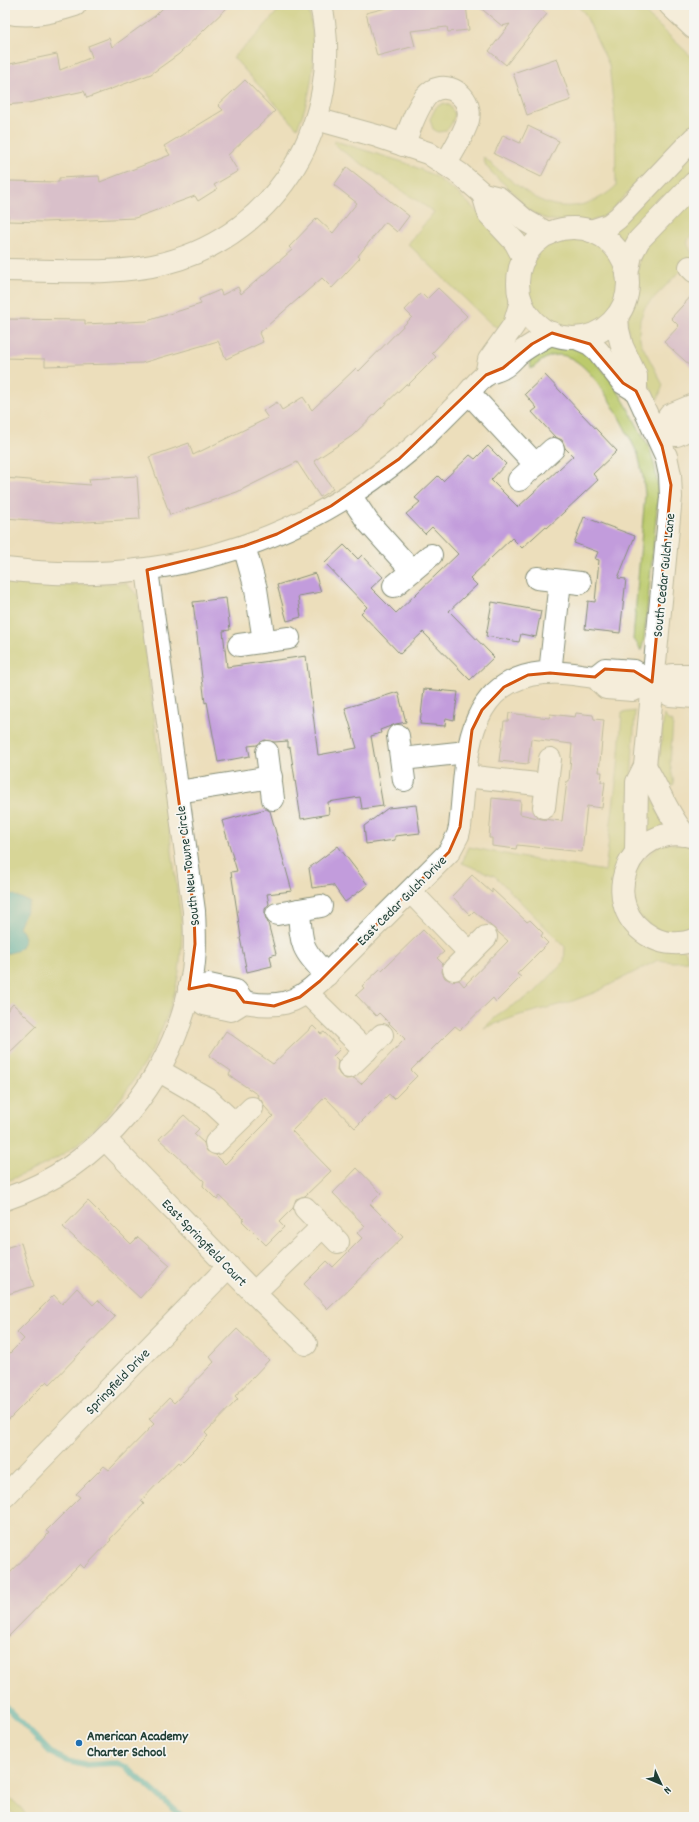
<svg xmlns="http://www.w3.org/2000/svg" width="699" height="1822" font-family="Dekko,sans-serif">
<rect width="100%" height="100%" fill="#f6f6f2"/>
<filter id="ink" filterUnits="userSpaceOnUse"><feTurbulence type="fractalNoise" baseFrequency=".025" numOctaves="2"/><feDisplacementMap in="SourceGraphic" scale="8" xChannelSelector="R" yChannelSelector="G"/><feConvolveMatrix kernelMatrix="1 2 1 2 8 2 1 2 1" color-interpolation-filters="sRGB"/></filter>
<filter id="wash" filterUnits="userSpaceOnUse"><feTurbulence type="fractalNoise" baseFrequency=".012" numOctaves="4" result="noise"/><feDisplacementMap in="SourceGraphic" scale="16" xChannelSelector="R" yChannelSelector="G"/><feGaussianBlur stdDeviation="0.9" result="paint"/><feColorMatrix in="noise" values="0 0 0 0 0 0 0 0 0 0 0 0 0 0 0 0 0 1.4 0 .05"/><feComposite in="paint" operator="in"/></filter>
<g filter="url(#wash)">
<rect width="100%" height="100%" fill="#ecdebb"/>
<g fill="#bcca6c" stroke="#6e8450">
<path d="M283 5H307C319 44 314 92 297 128L233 57 256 36Z"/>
<path d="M577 5H637L694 59V125L605 216 589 222H579L550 220 541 217 528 210 515 194 493 174 486 166 483 157C499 170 524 193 542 201 567 212 596 205 616 186L615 120 609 65 585 14Z"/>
<path d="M444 103 449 105 455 114C452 124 449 132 438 132L433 129 430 119 436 107Z"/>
<path d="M335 141 406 163 433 175 460 195 503 237 514 260 516 268 511 311 502 330 491 324 408 244 434 212 341 150 334 143Z"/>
<path d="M694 150V170L636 231 625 247H623L609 234Z"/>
<path d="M694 196V232C683 244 689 245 694 257L645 307 640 320 639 334 641 343 663 385 658 399 655 398 629 340 627 320 633 303 640 256 647 244Z"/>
<circle cx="574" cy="283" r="48"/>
<path d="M563 343C598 350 622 397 637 425 642 435 649 445 652 456 656 470 658 484 658 498L644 640 641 651 637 643 633 640 645 494 643 476 638 454C624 428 593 355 558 355 547 355 539 363 531 369L529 356 554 344Z"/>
<path d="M5 581 41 585 126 583 138 596 182 927C181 948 181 970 175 990 162 1045 118 1114 72 1148 52 1163 28 1172 5 1182Z"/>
<path d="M635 711 630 800 632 825 616 901 686 951 688 961 673 962 658 960 596 992 570 1002 520 1015 484 1028 500 1013 535 992 564 962 565 947 495 876 462 863 469 847 530 859 605 871 618 767 622 713Z"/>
<path d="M664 715 668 720 673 722 670 763 674 784 666 789 659 761Z"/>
<path d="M646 784 665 826 644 837Z"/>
<path d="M662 843 694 845V933L665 936 633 911 632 870Z"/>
<path d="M5 1793 22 1809 27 1817H16L5 1805Z"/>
</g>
<path fill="#41b1b8" stroke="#307776" d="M5 891 30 902 19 927 23 932 25 938C20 952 17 951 5 954Z"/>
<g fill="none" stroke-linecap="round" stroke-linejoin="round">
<path stroke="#41b1b8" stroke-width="6" d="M5 1706 51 1753 67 1761 84 1765 114 1763 126 1767 183 1817"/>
</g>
<g id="blocks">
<g fill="#c29cdc">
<path d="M166 5H230L179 54 151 74 87 98 84 91 28 103 5 105V65L57 54 60 70 92 57 88 46 109 38 112 47 155 16Z"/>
<path d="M398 5H466L469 30 448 32 447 27 411 31 415 46 377 56 366 13Z"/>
<path d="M477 5H536L547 14 506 65 489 51 510 24 502 26Z"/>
<path d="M557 58 571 100 527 115 513 73Z"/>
<path d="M245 80 275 111 228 155 238 171 214 185 217 189 198 201 195 196 135 218 44 222 8 221 9 181 59 182V178L99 176 100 182 170 155 164 146 223 110 218 105Z"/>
<path d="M528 126 559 141 541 177 494 154 503 135 520 143Z"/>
<path d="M347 167 409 216 397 232 385 222 358 256 360 258 332 288 322 278 259 333 263 342 226 359 218 341 142 363 45 366V359L5 358V319L85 320V324L147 321 201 304 199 299 220 290 222 295 238 287 241 294 292 250 289 247 317 218 333 233 357 203 334 185Z"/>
<path d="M438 288 467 316 432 353 436 357 408 385 406 384 352 436 314 461 333 489 320 497 297 462 237 492 170 515 149 457 189 443 193 455 268 418 263 411 277 402 282 410 303 397 312 410 356 368 359 371 412 317 405 310 421 293 427 299Z"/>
<path d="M694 293V369L664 342 679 326 671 318Z"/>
<path d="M545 375 617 451 593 474 598 480 547 528 546 526 522 548 512 538 470 578 477 585 449 611 494 657 470 680 423 632 400 654 361 613 367 607 325 563 344 545 358 559 362 555 383 577 371 588 396 613 458 554 432 527 425 534 406 514 420 502 415 498 438 476 443 481 470 455 475 459 488 446 506 464 491 480 518 507 573 456 565 448 562 440 555 437 532 412 537 408 525 394Z"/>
<path d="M137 476 140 519 68 523 5 518V478L90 485 89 479Z"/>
<path d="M584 517 635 536 618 578 626 579 620 633 585 629 588 601 595 602 599 560 595 559 598 552 574 543Z"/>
<path d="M315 573 321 592 298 596 301 617 287 621 277 585Z"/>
<path d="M226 598 230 630 223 631 227 667 306 656 318 755 357 748 345 708 398 692 406 722 396 724 380 730 381 733 371 736 383 806 362 809 360 797 328 802 329 814 301 819 290 747 288 748V741L274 742 265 740 257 745 248 746 250 756 218 762 207 702 205 703 193 602Z"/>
<path d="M492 602 541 611 536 637 521 634 519 642 486 636Z"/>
<path d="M424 689 458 692 454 720 446 718 445 726 420 724Z"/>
<path d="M509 713 549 718 550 714 575 717 576 713 593 715 594 719 604 720 599 772H602L601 782H605L602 808 587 806 582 852 517 845 516 849 492 846V838H489L492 798 521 801 520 814 542 819 562 821 567 781H569L572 744 531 739 528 764 499 761 504 721H508Z"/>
<path d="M416 805 420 833 395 836V840L366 844 364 826 388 808Z"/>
<path d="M266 809 270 811 292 891 267 894 269 904 265 909V916L268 923 276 954 270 956 272 966 247 972 240 938 241 937 231 872 237 871 222 821Z"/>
<path d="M338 846 368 885 345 902 333 885 312 888 309 868Z"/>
<path d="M472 875 492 893V889L527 922 530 920 543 933 541 936 548 943 517 974 521 977 496 1002 493 998 460 1030 455 1026 411 1070 417 1076 394 1099 389 1094 355 1128 325 1097 292 1131 331 1171 305 1196 296 1199 293 1208 279 1222 284 1227 266 1245 242 1221 244 1219 220 1196 217 1200 203 1186 204 1181 159 1139 184 1115 199 1129 194 1134 204 1143 207 1151 216 1155 225 1164 273 1116 264 1106 261 1100 257 1097 258 1095 229 1075 231 1071 209 1056 226 1031 273 1064 313 1026 321 1034 324 1032 340 1049 333 1056 338 1061 337 1070 340 1075 346 1079 354 1078 361 1084 405 1039 379 1013 376 1016 356 995 364 988 362 986 380 969 382 970 423 930 444 952 437 958 443 964 442 972 445 978 451 981 459 980 464 986 508 941 474 911 470 915 452 896Z"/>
<path d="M13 1004 37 1026 5 1057V1013Z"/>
<path d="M357 1168 381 1193 370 1204 403 1237 328 1309 304 1284 327 1261 333 1267 362 1238 357 1233 365 1226 333 1193Z"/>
<path d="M88 1201 131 1244 138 1237 170 1265 140 1298 63 1227Z"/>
<path d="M21 1243 34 1286 5 1295V1248Z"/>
<path d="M77 1288 93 1305 98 1300 115 1317 50 1384 47 1381 5 1423V1358L24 1339 17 1332 54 1295 62 1304Z"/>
<path d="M237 1329 269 1360 235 1396 238 1399 205 1433 208 1436 180 1464 178 1462 141 1501 144 1504 110 1539 111 1540 84 1568 80 1564 5 1640V1578L49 1533 46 1531 80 1497 76 1494 104 1466 109 1470 154 1424 149 1419 169 1398 174 1403 214 1362 210 1357Z"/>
</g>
</g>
</g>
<g filter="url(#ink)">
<use href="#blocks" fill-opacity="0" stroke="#868e78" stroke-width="1"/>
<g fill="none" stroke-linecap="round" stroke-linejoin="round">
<defs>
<g id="minor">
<path d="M5 12C29 18 53 12 75 5"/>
<path d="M316 119 377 136 428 153 460 174 483 194 499 198 526 221 549 234"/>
<path d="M403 145C410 130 418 100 432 91 452 80 473 100 468 120 464 135 453 150 446 164"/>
<path d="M483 194 489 214 515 242 524 259"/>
<circle cx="573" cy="283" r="55"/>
<path d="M591 231 609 225 618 218 694 138"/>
<path d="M690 267 694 271"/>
<path d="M5 270C55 270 117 276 165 263 278 234 346 119 321 5"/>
<path d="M627 274 631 255 639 240 694 183"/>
<path d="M617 316 618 330 622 346 636 376V391L666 456 670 475 671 497 645 766 637 782 636 851"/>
<path d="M576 338 590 344 598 351 623 383 636 391"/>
<path d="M486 375 489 360 514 325 521 301"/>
<path d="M469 393 536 465"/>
<path d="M657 434 670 415 694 405"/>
<path d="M657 434 677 435 694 427"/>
<path d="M519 480 553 449"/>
<path d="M350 495 368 522 412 571"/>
<path d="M244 546 256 589 264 641"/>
<path d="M5 569C154 587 294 549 409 451 429 434 446 415 465 397 471 390 478 380 486 375 492 371 499 371 504 367 509 364 513 359 517 355 528 346 540 340 552 333"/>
<path d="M537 578 580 583"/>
<path d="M394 586 431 555"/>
<path d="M239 645 289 638"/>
<path d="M550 673 560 581"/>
<path d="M595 677 605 669 634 671 670 695 694 697"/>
<path d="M398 736 404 780"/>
<path d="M267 752 273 799"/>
<path d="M402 759 467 752"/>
<path d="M645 766C659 789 667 814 685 835"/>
<path d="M465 776 546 785"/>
<path d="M178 792 271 777"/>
<path d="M544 807 550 759"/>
<path d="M694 837C629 818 593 907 653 938 665 944 681 945 694 940"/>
<path d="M411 892 470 953"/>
<path d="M299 910C301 944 301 950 327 975"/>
<path d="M277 914 321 906"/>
<path d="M454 969 486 937"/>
<path d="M189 989 204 1004 231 1010 244 1002C277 1008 295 1005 320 981L449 852 458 835 460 827C467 766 461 681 543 673 560 671 578 675 595 677L606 688 633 690 672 675H694"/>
<path d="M189 989 209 985 236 991 244 1002"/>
<path d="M307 993 366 1051"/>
<path d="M349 1067 382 1035"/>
<path d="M158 1070 208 1099 235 1124"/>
<path d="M105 1139 254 1293 306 1344"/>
<path d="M216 1143 252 1108"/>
<path d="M5 1199C102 1167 174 1077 192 977 196 956 195 933 194 911L147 570"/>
<path d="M305 1208 338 1242"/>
<path d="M254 1293 323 1226"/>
<path d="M5 1496 229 1266"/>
</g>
<path id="major" d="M670 5 694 28"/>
</defs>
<use href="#minor" stroke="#868e78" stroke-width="24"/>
<use href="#major" stroke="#868e78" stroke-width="24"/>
<use href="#minor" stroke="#fff" stroke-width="22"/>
<use href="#major" stroke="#fff" stroke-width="22"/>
</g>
</g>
<path d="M0 0H699V1822H0ZM552 333 590 344 623 383 636 391 662 446 671 485 652 682 634 671 605 669 595 677 550 673 528 675 504 687 482 710 472 730 460 827 449 852 320 981 300 997 274 1006 244 1002 236 991 209 985 189 989 195 944 194 911 147 570 244 546 277 534 331 506 399 459 486 375 503 368 532 344Z" fill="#ecdebb" fill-opacity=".55" fill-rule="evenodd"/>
<path fill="none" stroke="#d45610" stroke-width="3" stroke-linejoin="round" d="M552 333 590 344 623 383 636 391 662 446 671 485 652 682 634 671 605 669 595 677 550 673 528 675 504 687 482 710 472 730 460 827 449 852 320 981 300 997 274 1006 244 1002 236 991 209 985 189 989 195 944 194 911 147 570 244 546 277 534 331 506 399 459 486 375 503 368 532 344Z"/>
<circle fill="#1f6fb2" stroke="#f6f6f2" stroke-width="1.5" cx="79" cy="1743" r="4"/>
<g text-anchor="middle" stroke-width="3.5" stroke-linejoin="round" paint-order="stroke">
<g font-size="14" fill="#1f3d34" stroke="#f6f6f2">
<text transform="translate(663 575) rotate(-84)" y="5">South Cedar Gulch Lane</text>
<text transform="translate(187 866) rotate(-97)" y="5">South Neu Towne Circle</text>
<text transform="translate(401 900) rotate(-45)" y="5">East Cedar Gulch Drive</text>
<text transform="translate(205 1242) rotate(46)" y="5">East Springfield Court</text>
<text transform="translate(117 1381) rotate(-46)" y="5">Springfield Drive</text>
</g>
<g font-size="14" font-weight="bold" fill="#1f3d34" stroke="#f6f6f2" text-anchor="start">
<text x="87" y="1740">American Academy<tspan x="87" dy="16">Charter School</tspan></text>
</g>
</g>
<rect width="699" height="1822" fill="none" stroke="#f6f6f2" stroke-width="20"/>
<g transform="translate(661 1784) rotate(134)" stroke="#f6f6f2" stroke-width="3" paint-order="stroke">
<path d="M0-3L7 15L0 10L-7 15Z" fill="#1f3d34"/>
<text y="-6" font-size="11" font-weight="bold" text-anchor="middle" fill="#1f3d34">N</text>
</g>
</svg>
